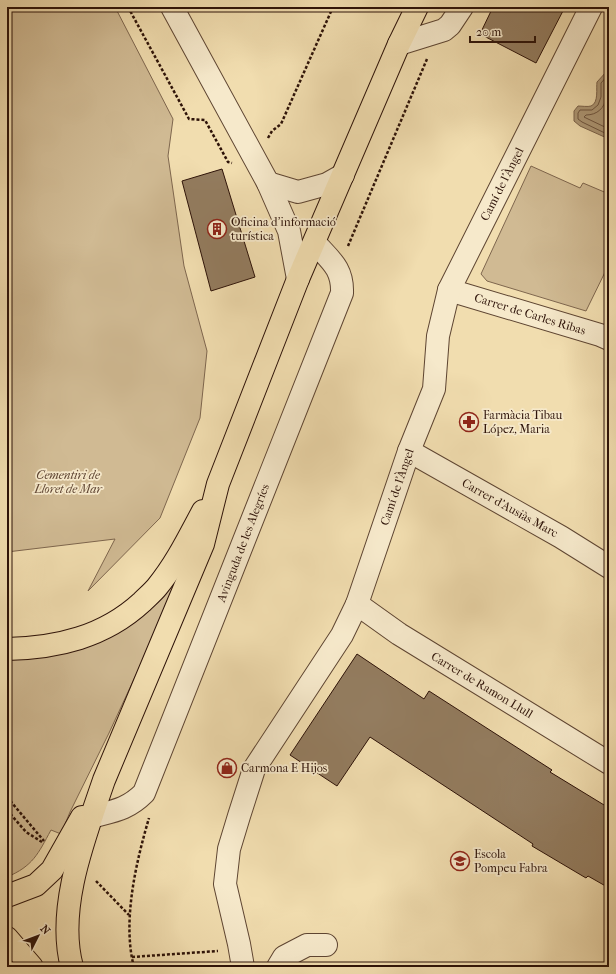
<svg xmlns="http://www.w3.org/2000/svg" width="616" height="974" font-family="'IM FELL French Canon',serif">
<rect width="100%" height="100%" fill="#f1ddaf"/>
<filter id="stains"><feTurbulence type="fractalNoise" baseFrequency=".005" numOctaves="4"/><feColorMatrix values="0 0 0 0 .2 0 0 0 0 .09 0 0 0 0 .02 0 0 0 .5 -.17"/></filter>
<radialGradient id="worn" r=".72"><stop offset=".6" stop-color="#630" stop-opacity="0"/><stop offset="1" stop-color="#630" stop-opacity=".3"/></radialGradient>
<g fill="#d0ba93" stroke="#7e664e">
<path d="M7 7H115L173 119 168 156 184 266 207 351 200 418 160 518 88 591 115 539 7 552Z"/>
<path d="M531 166 580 188 583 183 609 194V264L586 311 487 281 481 274Z"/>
<path d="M172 580 178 584 109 733 70 812 61 834 51 830C38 854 33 866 7 877V658L41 655Z"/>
</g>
<path fill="#ae9876" stroke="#7a624a" d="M609 64V139L580 126 574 121V111L578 106C581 106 588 107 591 106 599 103 596 88 597 82L607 71Z"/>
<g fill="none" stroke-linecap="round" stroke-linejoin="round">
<g stroke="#6e553f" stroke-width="1">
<path d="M609 74 601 83V97L598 105 592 110H580L578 113V119L582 122 609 135"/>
<path d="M609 82C604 87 607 91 606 97 605 108 597 115 586 115L584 117 586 118 609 129"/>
</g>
</g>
<g fill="#937c5f" stroke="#2d1208">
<path d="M493 7H565L536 63 480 34Z"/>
<path d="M222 169 255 277 211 291 182 181Z"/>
<path d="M357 654 424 699 429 691 552 770 550 772 609 808V888L588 876 586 878 532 846 533 844 370 737 337 786 290 755Z"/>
</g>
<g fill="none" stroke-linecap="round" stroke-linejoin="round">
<defs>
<g id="minor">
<path d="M172 7 268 183 289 231 298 279"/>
<path d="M399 44 444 30 450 25 462 7"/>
<path d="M268 183 298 192 327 184 343 175"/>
<path d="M449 290 600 335 609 339"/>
<path d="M409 451 561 537 609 567"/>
<path d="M357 604 399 634 609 763"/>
<path d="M91 817C113 811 127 810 144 793L342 293C343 268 330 260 315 243"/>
<path d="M243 967 239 944 225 884 229 849 239 816 254 769 342 635 357 604 409 451 434 389 438 336 449 290 591 7"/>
<path d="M278 967 284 957 307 945H326"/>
</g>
<g id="major">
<path d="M7 649C57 648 104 637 142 602 147 597 153 592 157 587 176 564 189 537 203 511"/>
<path d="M7 896 36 885 52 870 82 817"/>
<path d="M7 938 32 967"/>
<path d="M72 967C56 908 85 836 104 780L203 544 218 484 298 279 399 44 417 7"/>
</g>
</defs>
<use href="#minor" stroke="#5e4532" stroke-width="24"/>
<use href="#major" stroke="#2d1208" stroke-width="24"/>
<g stroke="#2d1208" stroke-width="2.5" stroke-dasharray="3 2" stroke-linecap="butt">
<path d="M128 7 189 119 205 120 228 162 232 163"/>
<path d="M268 138 272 131 281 124 333 7"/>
<path d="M348 246 427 59"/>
<path d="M7 797 44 841"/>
<path d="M7 810 26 832 42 842"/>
<path d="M96 881 129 915"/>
<path d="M132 957 218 951"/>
<path d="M134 967C122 922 136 862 149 818"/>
</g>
<use href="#minor" stroke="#f6e9cb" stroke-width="22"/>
<use href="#major" stroke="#f1ddaf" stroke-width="22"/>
</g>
<defs>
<symbol id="building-ring" viewBox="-11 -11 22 22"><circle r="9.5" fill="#f6e9cb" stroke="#8f2418" stroke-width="1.5"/><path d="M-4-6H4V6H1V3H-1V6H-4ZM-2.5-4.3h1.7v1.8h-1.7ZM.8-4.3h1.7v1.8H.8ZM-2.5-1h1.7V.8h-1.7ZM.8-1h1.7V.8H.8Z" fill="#8f2418"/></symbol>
<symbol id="pharmacy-ring" viewBox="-11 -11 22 22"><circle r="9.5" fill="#f6e9cb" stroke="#8f2418" stroke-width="1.5"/><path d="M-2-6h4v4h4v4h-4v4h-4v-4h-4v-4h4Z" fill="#8f2418"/></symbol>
<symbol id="shop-ring" viewBox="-11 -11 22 22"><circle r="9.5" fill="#f6e9cb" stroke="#8f2418" stroke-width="1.5"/><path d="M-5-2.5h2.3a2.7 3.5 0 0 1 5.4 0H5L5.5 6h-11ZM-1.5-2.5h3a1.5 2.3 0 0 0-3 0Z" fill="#8f2418"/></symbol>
<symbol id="school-ring" viewBox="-11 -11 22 22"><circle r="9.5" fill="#f6e9cb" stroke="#8f2418" stroke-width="1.5"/><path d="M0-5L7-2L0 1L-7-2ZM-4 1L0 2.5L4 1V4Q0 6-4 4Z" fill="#8f2418"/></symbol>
</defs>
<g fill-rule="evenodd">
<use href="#building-ring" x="206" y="218" width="22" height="22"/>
<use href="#pharmacy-ring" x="458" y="411" width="22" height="22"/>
<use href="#shop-ring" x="216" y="757" width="22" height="22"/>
<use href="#school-ring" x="449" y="850" width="22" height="22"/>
</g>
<g text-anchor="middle" stroke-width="3.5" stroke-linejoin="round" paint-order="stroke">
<g font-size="12" fill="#2d1208" stroke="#f6e9cb">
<text transform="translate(502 184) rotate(-63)" y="4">Camí de l'Àngel</text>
<text transform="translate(530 314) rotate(17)" y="4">Carrer de Carles Ribas</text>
<text transform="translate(397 487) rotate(-71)" y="4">Camí de l'Àngel</text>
<text transform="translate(510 508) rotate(29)" y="4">Carrer d'Ausiàs Marc</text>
<text transform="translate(243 543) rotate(-69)" y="4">Avinguda de les Alegríes</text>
<text transform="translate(482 685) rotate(31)" y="4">Carrer de Ramon Llull</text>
</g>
<g font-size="12" fill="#2d1208" stroke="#f6e9cb" text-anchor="start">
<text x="231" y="226">Oficina d'informació<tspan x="231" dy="14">turística</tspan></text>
<text x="483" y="419">Farmàcia Tibau<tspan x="483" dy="14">López, Maria</tspan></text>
<text x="241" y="772">Carmona E Hijos</text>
<text x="474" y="858">Escola<tspan x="474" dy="14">Pompeu Fabra</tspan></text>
</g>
<g font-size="12" font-style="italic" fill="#5e4432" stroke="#f6e9cb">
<text x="68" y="479">Cementiri de<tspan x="68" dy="14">Lloret de Mar</tspan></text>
</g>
</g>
<rect width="616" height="974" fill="none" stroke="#f1ddaf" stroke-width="24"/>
<rect x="8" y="8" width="600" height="958" fill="none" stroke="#2d1208" stroke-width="2"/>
<rect x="12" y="12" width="592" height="950" fill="none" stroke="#2d1208"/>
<g transform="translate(38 936) rotate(48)" stroke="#f6e9cb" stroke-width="3" paint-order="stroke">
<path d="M0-3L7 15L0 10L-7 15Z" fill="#2d1208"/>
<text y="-6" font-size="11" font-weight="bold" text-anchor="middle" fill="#2d1208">N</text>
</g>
<path d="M470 36v6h65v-6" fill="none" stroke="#2d1208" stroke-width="2"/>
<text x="476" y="36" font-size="12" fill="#2d1208" stroke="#f6e9cb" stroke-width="3" paint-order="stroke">20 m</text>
<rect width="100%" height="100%" filter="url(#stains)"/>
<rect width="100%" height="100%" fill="url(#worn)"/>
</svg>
